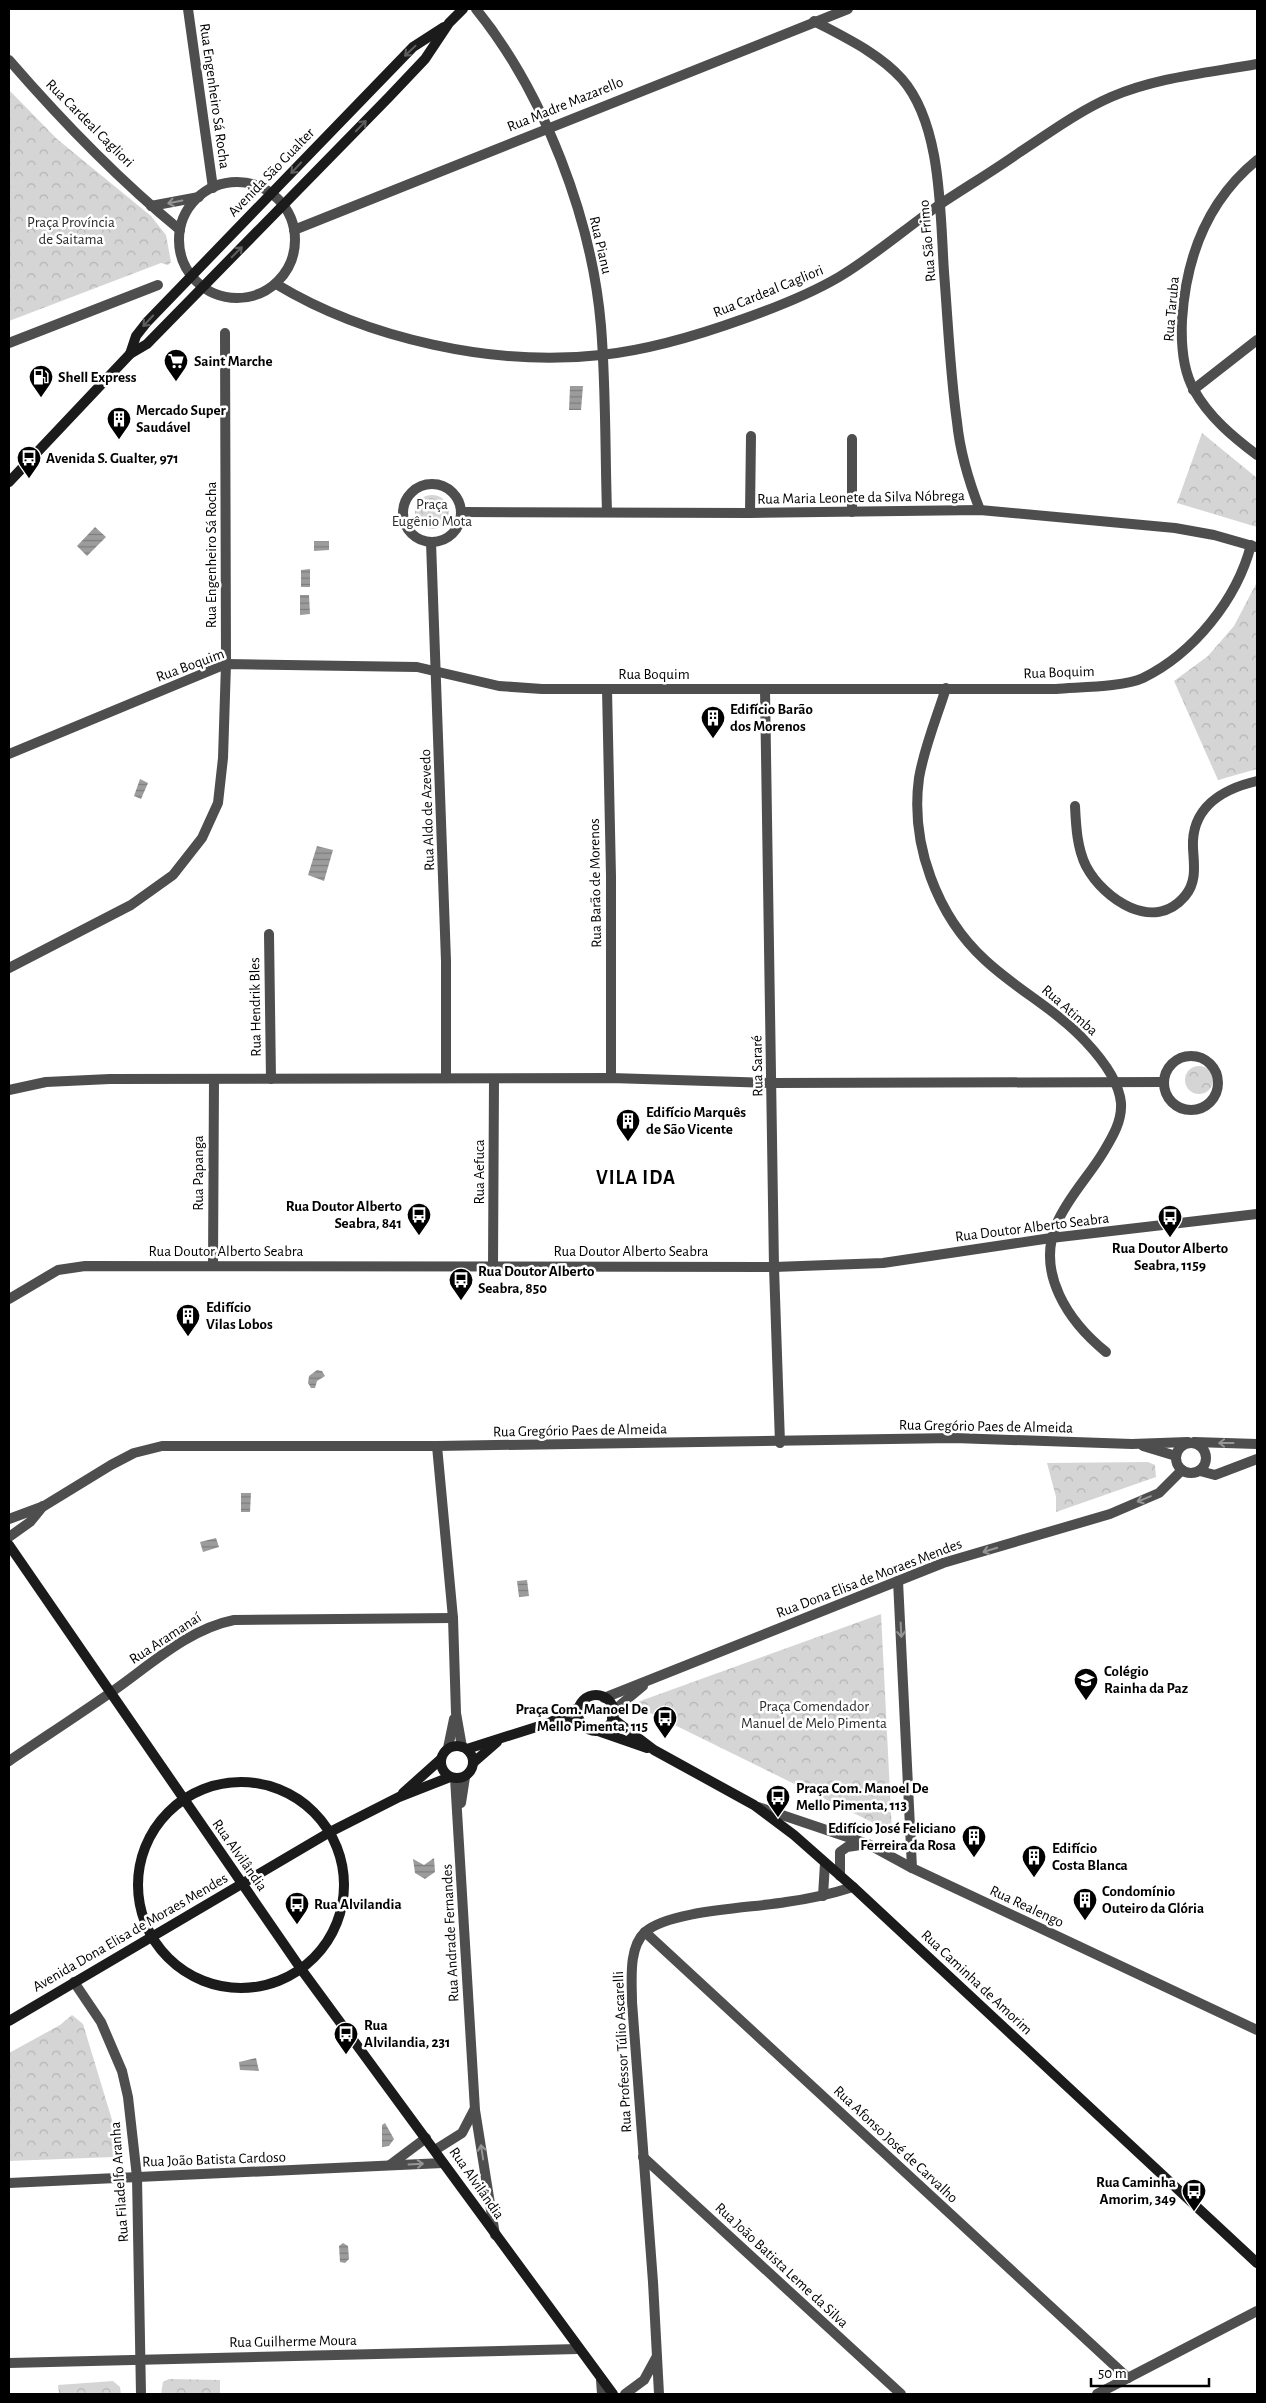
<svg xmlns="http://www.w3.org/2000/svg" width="1266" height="2403" font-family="'Alegreya Sans',sans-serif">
<defs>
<pattern id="park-crowns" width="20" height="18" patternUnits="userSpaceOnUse" patternTransform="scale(1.25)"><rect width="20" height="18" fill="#d5d5d5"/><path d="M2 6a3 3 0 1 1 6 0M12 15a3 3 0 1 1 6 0" fill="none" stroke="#b5b5b5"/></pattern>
<pattern id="water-rules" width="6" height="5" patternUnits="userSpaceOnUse" patternTransform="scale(1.25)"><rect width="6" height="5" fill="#9c9c9c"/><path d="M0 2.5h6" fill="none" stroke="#7d7d7d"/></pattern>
</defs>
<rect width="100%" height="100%" fill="#fff"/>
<g fill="url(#park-crowns)">
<path d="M9 90 57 139 151 216 166 235 171 262 168 265 161 263 9 321Z"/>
<path d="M1202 433 1257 478V527L1177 503Z"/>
<circle cx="432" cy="512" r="17"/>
<path d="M1257 582V769L1218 780 1174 681 1208 656 1234 626Z"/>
<circle cx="1199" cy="1080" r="14"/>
<path d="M1148 1462 1155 1465 1156 1477 1056 1512V1497L1047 1463Z"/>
<path d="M881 1614 892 1832 632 1704Z"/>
<path d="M72 2015 83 2024 119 2143 114 2157 9 2161V2053L60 2025Z"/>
<path d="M169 2379 220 2380V2394H161L163 2382Z"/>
<path d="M113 2381 120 2387 121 2394H59L58 2385Z"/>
</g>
<g fill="url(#water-rules)">
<path d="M570 386H583L581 410H569Z"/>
<path d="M95 527 106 537 87 556 77 546Z"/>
<path d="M314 541H329V550L314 551Z"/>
<path d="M310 569V587H301V570Z"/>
<path d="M300 595H309L310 614 300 615Z"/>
<path d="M140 779 148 783 141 799 134 796Z"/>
<path d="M317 846 333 850 324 881 308 875Z"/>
<path d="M317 1370 322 1371 325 1376 317 1381 315 1388H311L308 1383 309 1376Z"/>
<path d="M241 1493H251L250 1512H241Z"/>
<path d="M216 1538 219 1547 203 1552 200 1542Z"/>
<path d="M527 1580 529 1596 519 1597 517 1581Z"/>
<path d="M434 1858 435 1872 425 1879 415 1873 413 1859 424 1865Z"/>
<path d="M256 2058 259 2071 240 2070 239 2062Z"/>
<path d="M385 2123 394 2139 389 2146 382 2147V2125Z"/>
<path d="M343 2243 348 2246 349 2259 345 2263 340 2262 339 2246Z"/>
</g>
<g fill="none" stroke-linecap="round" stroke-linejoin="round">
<g stroke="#4e4e4e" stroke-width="10">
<path d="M188 9 213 188"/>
<path d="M476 9C544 93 592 219 601 326 606 388 605 451 607 512"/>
<path d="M814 21C844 37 879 53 902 79 942 125 940 213 944 272 948 322 950 372 957 422 960 452 969 482 980 510"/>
<path d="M9 60C61 120 118 179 180 230"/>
<path d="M1257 160C1208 200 1186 257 1182 320 1181 343 1182 369 1194 390 1209 417 1233 437 1257 455"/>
<circle cx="237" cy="240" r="58"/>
<path d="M151 206 199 197"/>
<path d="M294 230 848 9"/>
<path d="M276 284C367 339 495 367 601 355 650 350 699 335 746 318 777 307 810 294 839 277 874 256 905 229 939 205 966 187 993 171 1020 152 1049 133 1079 111 1111 97 1158 77 1208 73 1257 64"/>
<path d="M9 343 158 285"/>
<path d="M1193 390 1257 340"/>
<path d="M852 439V512"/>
<circle cx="432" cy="513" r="29"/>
<path d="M461 512 750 513 980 510 1175 528 1214 535 1256 547"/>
<path d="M750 513 751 436"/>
<path d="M431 542 446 961V1078"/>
<path d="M946 688C937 717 924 748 919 778 910 844 937 916 985 960 1017 990 1057 1010 1086 1042 1101 1058 1119 1081 1121 1103 1122 1121 1113 1136 1104 1151 1090 1175 1068 1197 1057 1223 1035 1273 1069 1322 1106 1352"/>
<path d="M607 689 611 876V1078"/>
<path d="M765 690 774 1267 780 1443"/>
<path d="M9 754 226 664 417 667 499 686 542 689H1056C1078 687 1124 687 1143 678 1194 653 1237 599 1251 545"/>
<path d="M1075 806C1076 826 1077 848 1086 866 1104 900 1154 933 1185 896 1197 882 1194 865 1193 848 1191 808 1222 789 1257 781"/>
<path d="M269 934 271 1079"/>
<path d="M9 968 131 905 173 875 202 838 218 803 223 758 226 664 225 333"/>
<circle cx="1191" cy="1083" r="27"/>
<path d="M9 1090 46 1082 110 1079 611 1078 772 1083 1164 1082"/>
<path d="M213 1266 214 1079"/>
<path d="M493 1266 494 1079"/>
<path d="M9 1299 58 1270 85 1266 774 1267 883 1263 1051 1238 1257 1214"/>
<path d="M1194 1442 1257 1444"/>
<circle cx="1191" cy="1458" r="15"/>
<path d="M437 1446 453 1618 456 1713 462 1747"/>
<path d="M1143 1446 1176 1456"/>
<path d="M1200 1471 1215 1475 1257 1459"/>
<path d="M9 1519 44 1506 111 1465 134 1453 162 1446H437L954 1438 1132 1444 1188 1442"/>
<path d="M9 1537 30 1522 43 1506"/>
<path d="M898 1581 912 1868"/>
<path d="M604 1698 943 1563 1110 1514 1159 1493 1182 1470"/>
<path d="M613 1711 643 1686"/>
<path d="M448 1748 454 1719"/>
<path d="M9 1761C43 1738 77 1716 110 1693 149 1666 188 1629 234 1620L453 1618"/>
<path d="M455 1778 475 2110 495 2235"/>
<path d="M461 1803 465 1777"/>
<path d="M758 1807 868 1844 912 1868 1257 2030"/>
<path d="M840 1876V1852L847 1847 867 1844"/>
<path d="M823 1896 825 1863"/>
<path d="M645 1932 1128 2378"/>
<path d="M74 1982 101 2022 122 2071 128 2097 137 2177 141 2394"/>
<path d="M435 2150 462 2133 474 2110"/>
<path d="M643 2157 901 2394"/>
<path d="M390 2165 426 2138"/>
<path d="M9 2183 443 2163"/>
<path d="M9 2363 578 2349"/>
<path d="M601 2380 602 2394"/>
<path d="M625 2394 644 2380 656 2358"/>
<path d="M659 2394 653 2282 632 2002C632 1981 628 1948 645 1932 670 1910 752 1908 786 1902 809 1899 831 1894 853 1887"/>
<path d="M1097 2394 1257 2311"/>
</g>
<g stroke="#1b1b1b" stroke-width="10">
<path d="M130 354 136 336 147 322 413 47 444 27"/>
<path d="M9 482 130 354 147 344 389 97 425 59 449 23 463 9"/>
<path d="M9 1545 301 1969 613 2394"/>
<circle cx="596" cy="1713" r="18"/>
<path d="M612 1718 654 1750 754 1805 794 1835 853 1887 1257 2263"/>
<path d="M553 1723 580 1722"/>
<path d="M598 1731 647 1748"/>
<circle cx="457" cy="1762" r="16"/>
<path d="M467 1749 549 1723 578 1708"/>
<path d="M474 1762 497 1742"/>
<circle cx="241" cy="1885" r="103"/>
<path d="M403 1793 441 1759"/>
<path d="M9 2021 330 1832 399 1797 450 1777"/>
</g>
</g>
<defs><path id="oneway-shaft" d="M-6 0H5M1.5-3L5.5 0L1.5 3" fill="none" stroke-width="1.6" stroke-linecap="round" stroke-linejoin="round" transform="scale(1.25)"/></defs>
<g stroke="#5f5f5f">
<use href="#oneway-shaft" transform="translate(410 51) rotate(137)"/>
<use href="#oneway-shaft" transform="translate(361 126) rotate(-46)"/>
<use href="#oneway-shaft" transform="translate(296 168) rotate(133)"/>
<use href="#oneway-shaft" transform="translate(237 252) rotate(-45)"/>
<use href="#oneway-shaft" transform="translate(148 321) rotate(133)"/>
</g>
<g stroke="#959595">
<use href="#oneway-shaft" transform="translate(175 202) rotate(169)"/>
<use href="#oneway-shaft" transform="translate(1226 1443) rotate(-180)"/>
<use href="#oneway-shaft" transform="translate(1144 1499) rotate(158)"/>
<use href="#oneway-shaft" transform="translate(990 1550) rotate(163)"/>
<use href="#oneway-shaft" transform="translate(901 1630) rotate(87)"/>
<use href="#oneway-shaft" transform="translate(482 2152) rotate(-99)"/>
<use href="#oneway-shaft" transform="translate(416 2164) rotate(-3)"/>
</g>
<defs>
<symbol id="supermarket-pin" viewBox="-11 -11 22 30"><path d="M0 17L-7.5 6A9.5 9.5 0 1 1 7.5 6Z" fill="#000" stroke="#fff"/><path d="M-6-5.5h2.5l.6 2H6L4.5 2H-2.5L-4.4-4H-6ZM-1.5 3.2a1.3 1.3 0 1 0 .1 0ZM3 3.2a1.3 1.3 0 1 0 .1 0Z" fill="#fff"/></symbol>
<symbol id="fuel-pin" viewBox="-11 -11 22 30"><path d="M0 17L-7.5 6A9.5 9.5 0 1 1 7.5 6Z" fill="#000" stroke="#fff"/><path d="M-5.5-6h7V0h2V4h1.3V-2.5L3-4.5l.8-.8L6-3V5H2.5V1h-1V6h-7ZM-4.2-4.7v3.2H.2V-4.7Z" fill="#fff"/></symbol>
<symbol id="building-pin" viewBox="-11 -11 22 30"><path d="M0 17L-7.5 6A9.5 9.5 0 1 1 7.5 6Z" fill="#000" stroke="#fff"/><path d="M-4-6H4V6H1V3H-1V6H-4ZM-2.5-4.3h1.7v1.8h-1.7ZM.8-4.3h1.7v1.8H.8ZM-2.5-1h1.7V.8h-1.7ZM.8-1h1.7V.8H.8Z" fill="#fff"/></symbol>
<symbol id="bus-pin" viewBox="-11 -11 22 30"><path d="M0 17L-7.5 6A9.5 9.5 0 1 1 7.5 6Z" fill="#000" stroke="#fff"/><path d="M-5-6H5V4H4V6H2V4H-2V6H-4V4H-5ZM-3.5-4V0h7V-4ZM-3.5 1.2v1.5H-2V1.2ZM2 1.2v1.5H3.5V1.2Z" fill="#fff"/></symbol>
<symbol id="school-pin" viewBox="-11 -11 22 30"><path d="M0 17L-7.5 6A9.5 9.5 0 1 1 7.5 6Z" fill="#000" stroke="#fff"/><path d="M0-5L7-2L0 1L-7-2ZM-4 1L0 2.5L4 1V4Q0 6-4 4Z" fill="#fff"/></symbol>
</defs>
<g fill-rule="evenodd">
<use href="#supermarket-pin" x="162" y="347" width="28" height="38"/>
<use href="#fuel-pin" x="27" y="363" width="28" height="38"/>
<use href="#building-pin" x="105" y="405" width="28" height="38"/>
<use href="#bus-pin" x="15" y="444" width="28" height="38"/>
<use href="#building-pin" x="699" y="704" width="28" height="38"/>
<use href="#building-pin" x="614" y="1107" width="28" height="38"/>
<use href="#bus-pin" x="405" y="1201" width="28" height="38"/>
<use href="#bus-pin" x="1156" y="1203" width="28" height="38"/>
<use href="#bus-pin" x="447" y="1266" width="28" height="38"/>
<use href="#building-pin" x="174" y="1302" width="28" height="38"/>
<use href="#school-pin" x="1072" y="1666" width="28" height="38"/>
<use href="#bus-pin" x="651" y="1704" width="28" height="38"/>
<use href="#bus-pin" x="764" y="1783" width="28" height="38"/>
<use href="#building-pin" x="960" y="1823" width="28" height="38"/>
<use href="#building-pin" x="1020" y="1843" width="28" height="38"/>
<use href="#building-pin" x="1071" y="1886" width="28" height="38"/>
<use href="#bus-pin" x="283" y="1890" width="28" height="38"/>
<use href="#bus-pin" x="332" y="2020" width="28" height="38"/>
<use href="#bus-pin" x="1180" y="2177" width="28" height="38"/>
</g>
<g text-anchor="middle" stroke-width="5" stroke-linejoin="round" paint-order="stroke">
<g font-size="15" fill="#000" stroke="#fff">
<text transform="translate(215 96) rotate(82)" y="5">Rua Engenheiro Sá Rocha</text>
<text transform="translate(565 104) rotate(-22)" y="5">Rua Madre Mazarello</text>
<text transform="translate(90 123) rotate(45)" y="5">Rua Cardeal Cagliori</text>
<text transform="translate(271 172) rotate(-46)" y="5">Avenida São Gualter</text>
<text transform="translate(927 241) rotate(-95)" y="5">Rua São Frimo</text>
<text transform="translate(601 245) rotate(77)" y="5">Rua Pianu</text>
<text transform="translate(768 291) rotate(-22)" y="5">Rua Cardeal Cagliori</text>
<text transform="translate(1171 309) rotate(-85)" y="5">Rua Taruba</text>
<text transform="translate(861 497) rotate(-1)" y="5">Rua Maria Leonete da Silva Nóbrega</text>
<text transform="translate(211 555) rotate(-90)" y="5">Rua Engenheiro Sá Rocha</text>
<text transform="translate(190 665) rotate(-20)" y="5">Rua Boquim</text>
<text transform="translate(1059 672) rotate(-2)" y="5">Rua Boquim</text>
<text x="654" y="679">Rua Boquim</text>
<text transform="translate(427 810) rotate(-92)" y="5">Rua Aldo de Azevedo</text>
<text transform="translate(595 883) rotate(-91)" y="5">Rua Barão de Morenos</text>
<text transform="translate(255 1007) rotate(-91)" y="5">Rua Hendrik Bles</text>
<text transform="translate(1070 1010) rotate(41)" y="5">Rua Atimba</text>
<text transform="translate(757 1066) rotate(-91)" y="5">Rua Sararé</text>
<text transform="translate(479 1172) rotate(-90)" y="5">Rua Aefuca</text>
<text transform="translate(198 1173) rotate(-90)" y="5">Rua Papanga</text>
<text transform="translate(1032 1227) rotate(-7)" y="5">Rua Doutor Alberto Seabra</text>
<text x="226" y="1256">Rua Doutor Alberto Seabra</text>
<text x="631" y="1256">Rua Doutor Alberto Seabra</text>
<text transform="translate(986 1426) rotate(1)" y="5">Rua Gregório Paes de Almeida</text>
<text transform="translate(580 1430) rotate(-1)" y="5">Rua Gregório Paes de Almeida</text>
<text transform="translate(869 1578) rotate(-21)" y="5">Rua Dona Elisa de Moraes Mendes</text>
<text transform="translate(165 1638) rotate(-33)" y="5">Rua Aramanaí</text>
<text transform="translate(240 1855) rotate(55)" y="5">Rua Alvilândia</text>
<text transform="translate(1027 1906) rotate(25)" y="5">Rua Realengo</text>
<text transform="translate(130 1932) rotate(-30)" y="5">Avenida Dona Elisa de Moraes Mendes</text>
<text transform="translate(450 1933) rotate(-93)" y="5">Rua Andrade Fernandes</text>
<text transform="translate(977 1982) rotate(43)" y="5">Rua Caminha de Amorim</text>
<text transform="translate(622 2052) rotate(-93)" y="5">Rua Professor Túlio Ascarelli</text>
<text transform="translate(896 2144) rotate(43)" y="5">Rua Afonso José de Carvalho</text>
<text transform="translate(214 2159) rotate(-2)" y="5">Rua João Batista Cardoso</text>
<text transform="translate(119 2182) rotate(-94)" y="5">Rua Filadelfo Aranha</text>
<text transform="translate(477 2183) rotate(55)" y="5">Rua Alvilândia</text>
<text transform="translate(782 2265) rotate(43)" y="5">Rua João Batista Leme da Silva</text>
<text transform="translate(293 2341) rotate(-1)" y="5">Rua Guilherme Moura</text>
</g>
<g font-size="15" fill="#2c2c2c" stroke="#fff">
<text x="71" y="227">Praça Província<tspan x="71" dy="17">de Saitama</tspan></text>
<text x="432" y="509">Praça<tspan x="432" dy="17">Eugênio Mota</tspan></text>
<text x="814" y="1711">Praça Comendador<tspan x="814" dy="17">Manuel de Melo Pimenta</tspan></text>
</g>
<g font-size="15" font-weight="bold" fill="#000" stroke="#fff" text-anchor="start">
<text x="194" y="366">Saint Marche</text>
<text x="58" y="382">Shell Express</text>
<text x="136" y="415">Mercado Super<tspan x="136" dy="17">Saudável</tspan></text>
<text x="46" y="463">Avenida S. Gualter, 971</text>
<text x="730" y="714">Edifício Barão<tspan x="730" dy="17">dos Morenos</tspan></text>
<text x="646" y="1117">Edifício Marquês<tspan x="646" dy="17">de São Vicente</tspan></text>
<text x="402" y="1211" text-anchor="end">Rua Doutor Alberto<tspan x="402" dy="17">Seabra, 841</tspan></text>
<text x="1170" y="1253" text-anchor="middle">Rua Doutor Alberto<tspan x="1170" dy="17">Seabra, 1159</tspan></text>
<text x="478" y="1276">Rua Doutor Alberto<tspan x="478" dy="17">Seabra, 850</tspan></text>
<text x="206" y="1312">Edifício<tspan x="206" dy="17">Vilas Lobos</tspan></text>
<text x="1104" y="1676">Colégio<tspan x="1104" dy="17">Rainha da Paz</tspan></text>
<text x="648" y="1714" text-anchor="end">Praça Com. Manoel De<tspan x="648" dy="17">Mello Pimenta, 115</tspan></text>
<text x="796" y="1793">Praça Com. Manoel De<tspan x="796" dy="17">Mello Pimenta, 113</tspan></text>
<text x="956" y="1833" text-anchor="end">Edifício José Feliciano<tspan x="956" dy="17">Ferreira da Rosa</tspan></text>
<text x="1052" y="1853">Edifício<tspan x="1052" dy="17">Costa Blanca</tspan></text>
<text x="1102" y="1896">Condomínio<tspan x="1102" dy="17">Outeiro da Glória</tspan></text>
<text x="314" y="1909">Rua Alvilandia</text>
<text x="364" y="2030">Rua<tspan x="364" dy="17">Alvilandia, 231</tspan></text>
<text x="1176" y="2187" text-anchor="end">Rua Caminha<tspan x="1176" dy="17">Amorim, 349</tspan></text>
</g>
<g font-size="20" font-weight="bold" letter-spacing="1" fill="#000" stroke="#fff">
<text x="636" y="1184">VILA IDA</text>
</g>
</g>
<rect width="1266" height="2403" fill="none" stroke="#000000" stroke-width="20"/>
<path d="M1091 2378v8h118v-8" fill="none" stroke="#000000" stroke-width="2.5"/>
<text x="1098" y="2378" font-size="15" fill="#000000" stroke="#ffffff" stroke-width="4" paint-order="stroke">50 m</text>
</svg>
